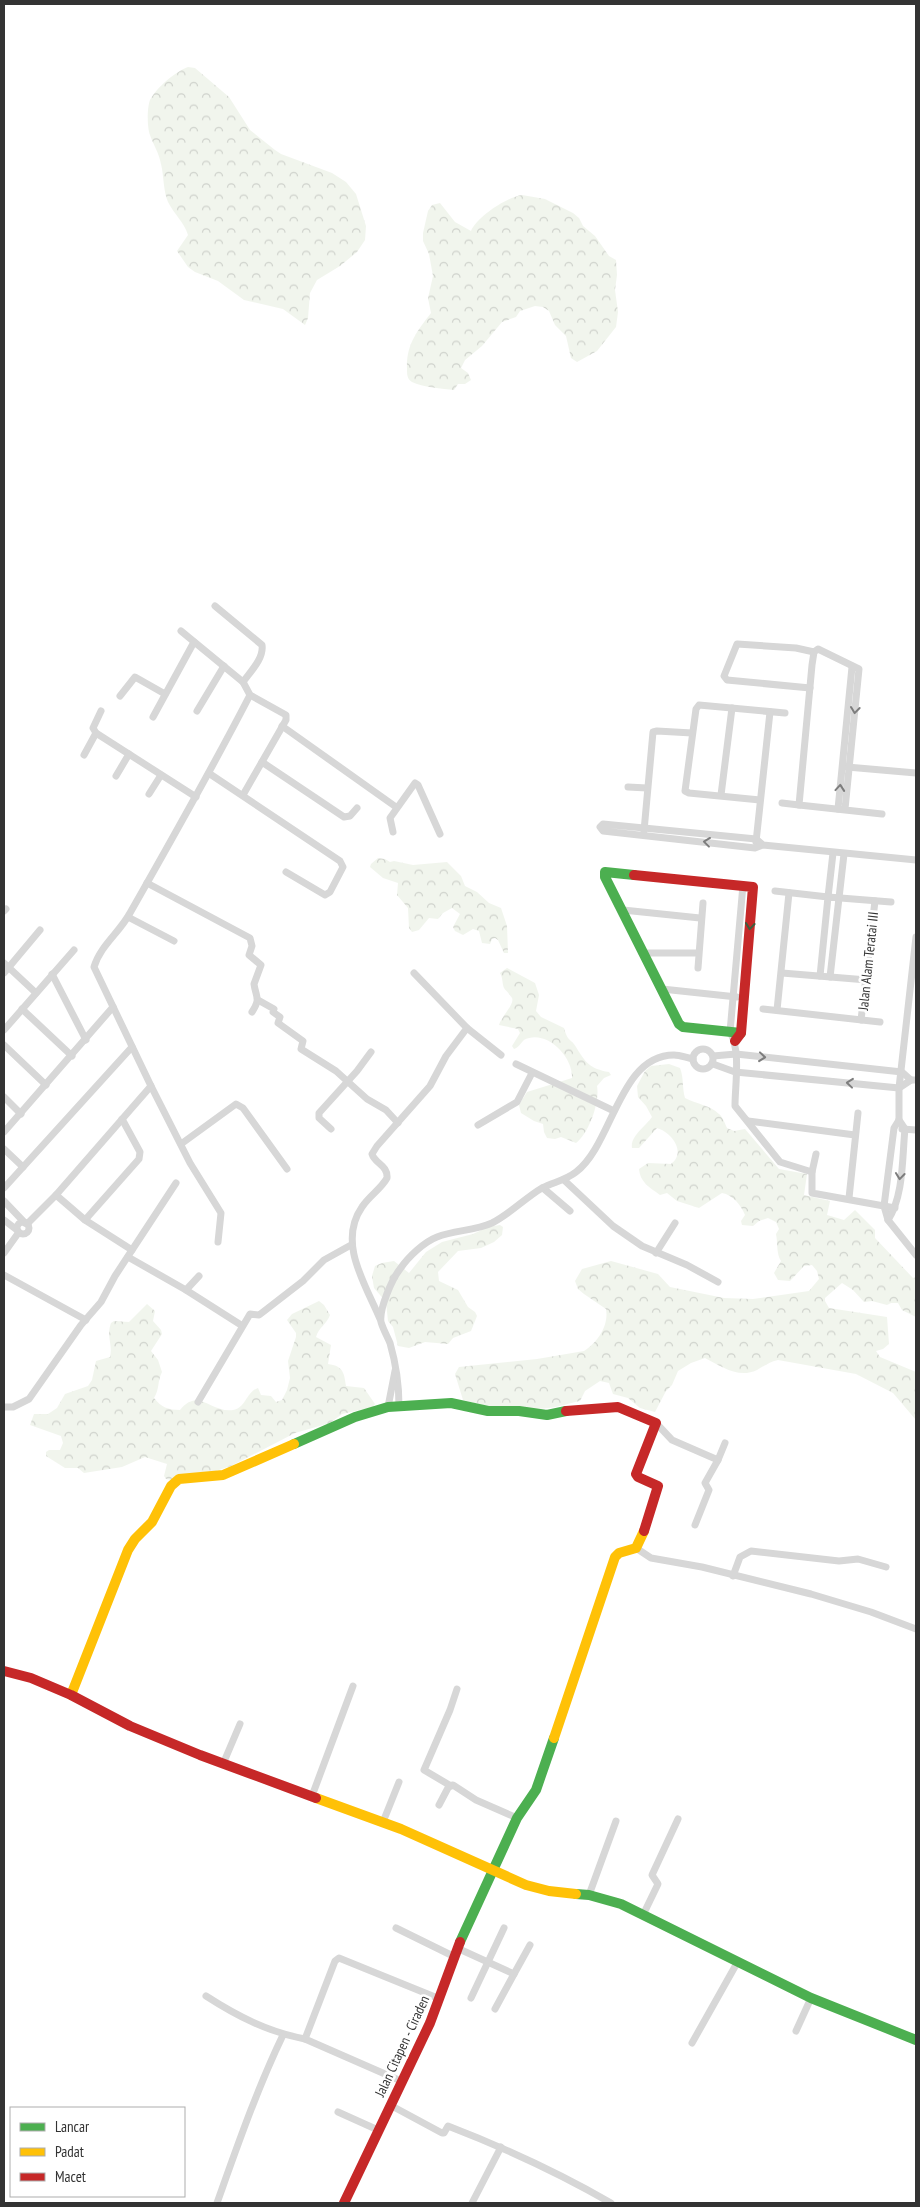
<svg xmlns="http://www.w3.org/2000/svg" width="920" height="2207" font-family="'PT Sans Narrow',sans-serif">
<defs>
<pattern id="forest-crowns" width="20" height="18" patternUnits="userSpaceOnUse" patternTransform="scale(1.25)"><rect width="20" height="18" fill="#f1f5ed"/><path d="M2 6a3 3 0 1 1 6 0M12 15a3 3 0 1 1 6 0" fill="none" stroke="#cfd2cc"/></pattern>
</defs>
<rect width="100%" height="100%" fill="#fff"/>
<g fill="url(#forest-crowns)">
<path d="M188 67 195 68 229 97 250 130 275 150 281 154 332 173 346 182 356 194 366 226 365 240 357 252 340 266 317 280 310 293 308 318 305 325 283 309 244 300 218 281 195 272 188 267 177 251 188 235C184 222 174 214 168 202 163 190 164 176 161 164 159 153 153 144 150 135 147 127 147 108 150 100 157 87 175 72 188 67Z"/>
<path d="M522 195 545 199 573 213 579 218 583 226 595 236 609 256 616 260 617 275 615 290 618 312 616 327 597 351 577 362 571 358 566 336 555 325 549 311 543 307 535 306 520 311 516 317 502 322 482 346 465 360 461 368 468 373 471 380 465 384H458L454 390C443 389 422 387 412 382 407 379 407 374 407 369 406 345 417 331 431 313L428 298 433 276 429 254 423 241V233L428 211 432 205 440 203 455 222 471 231C477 217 507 197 522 195Z"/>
<path d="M378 858 385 859 390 862 394 861 413 865 447 862 461 876 465 886 477 892 489 903 501 908 507 926 508 953H504L498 940 495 938 492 939 490 944 482 943 479 931 473 929 463 935 455 931 453 927 460 914 452 908 443 913 438 919 429 918 419 930 412 932 409 928 408 908 397 895 398 883 383 878 370 867 371 864Z"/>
<path d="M507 968 535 983 539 995 536 1011 541 1017 564 1028C568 1043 571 1038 576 1047 585 1062 590 1069 609 1072L611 1075 604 1078 597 1086C600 1102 589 1133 576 1143L561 1137 555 1139 547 1138 544 1132 543 1124 534 1121 521 1113 519 1105 527 1092 572 1078C573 1058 550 1033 529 1038 521 1039 521 1047 514 1049L512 1046 520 1033 518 1029 499 1025C501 1017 515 1004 512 998 510 994 506 991 504 988 502 983 503 978 500 973Z"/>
<path d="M669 1064 680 1068C684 1078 682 1088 685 1098 696 1104 710 1105 719 1114 723 1117 725 1124 727 1128L734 1131 745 1129 779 1169 807 1174 804 1195 830 1201 827 1215 844 1220 855 1210 875 1230V1238L913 1278 916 1277V1317L902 1310 898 1303H891L887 1305 872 1301 864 1302 853 1290 842 1283 825 1298V1301L829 1308 887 1317 889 1344 883 1349 876 1351 880 1357 916 1372V1420L893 1393 856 1374 778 1360C769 1362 764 1366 757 1370 738 1379 721 1366 705 1358L691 1363 678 1371 672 1385 666 1391 655 1412 640 1408 628 1398 613 1394 609 1383 600 1381 585 1391 580 1401C570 1403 559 1407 549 1408 522 1411 489 1408 463 1400L455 1374 459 1367 537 1359 584 1351C598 1342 609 1325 606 1309L584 1294 578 1289 575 1281 582 1269 611 1261 658 1274 670 1287 724 1298 753 1299 809 1291 819 1279 817 1271 812 1265 804 1266 790 1281 778 1280 774 1273 781 1261C776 1253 778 1243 776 1234L779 1229 776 1222 768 1218 759 1221 753 1226 742 1225 741 1221 745 1215C741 1205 733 1195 722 1193L699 1208 677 1201 667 1193 660 1195C649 1187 640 1182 639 1169L648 1163 671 1164C687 1152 671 1132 657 1128L639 1148H632C630 1136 646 1126 652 1117L646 1106 638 1097 637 1086 645 1071 651 1066Z"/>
<path d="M500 1225 503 1227 502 1235 494 1242 481 1248 458 1251 438 1272 439 1281 458 1290 468 1307 475 1312 477 1316 471 1331 453 1338 448 1344 425 1342 409 1348 398 1346 393 1327 388 1321 386 1302 374 1288 372 1276 375 1266 382 1263 394 1261 409 1273 426 1252 442 1242 473 1234 488 1227Z"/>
<path d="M319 1301 324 1305 330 1315C327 1324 319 1327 316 1337L331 1345 328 1364C343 1366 344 1372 346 1386L364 1388 375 1404 373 1407 342 1414 330 1423 295 1433 231 1466 210 1473 171 1480 166 1479 164 1476 167 1464 145 1457 122 1467 84 1473 78 1468H65L46 1456V1452L49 1450H60L63 1443 61 1436 30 1425 34 1414H48L57 1408 65 1394 88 1386 92 1380 96 1361 110 1357C113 1344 106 1337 111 1323L114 1321 129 1322 147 1304 155 1311 153 1321 161 1330 162 1334 151 1351 158 1360 162 1372C157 1382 160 1388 154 1398 161 1407 168 1410 180 1410 198 1387 211 1413 233 1410 246 1408 246 1392 258 1388L261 1395 271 1396 276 1402 282 1400 287 1390 290 1378 288 1361 296 1337V1333L287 1320 292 1314Z"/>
</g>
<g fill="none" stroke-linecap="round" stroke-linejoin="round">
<g stroke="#d7d7d7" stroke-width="7">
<path d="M215 606 262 645C264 658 251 671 243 682"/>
<path d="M181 631 243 682 250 695 286 715V720L243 795"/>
<path d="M810 688 727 680 724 676 737 644 796 648 814 652"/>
<path d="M120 696 135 677 165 694"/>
<path d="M101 711 93 728 96 733 196 797"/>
<path d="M197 711 224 666"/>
<path d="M153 717 194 642"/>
<path d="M282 726 396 807"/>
<path d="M84 755 96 733"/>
<path d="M262 762 344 817 350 816 357 808"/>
<path d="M847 767 916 773"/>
<path d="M210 774 340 861 343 867 330 892 325 895 286 872"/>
<path d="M116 776 129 754"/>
<path d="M628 787 647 788"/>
<path d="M149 794 161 775"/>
<path d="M721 795 732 708"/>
<path d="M760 800 689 793 685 791 696 709 699 705 785 713"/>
<path d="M782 803 799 805"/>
<path d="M838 809 852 667"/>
<path d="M845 809 859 669 818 649 814 652 812 665 799 805 882 814"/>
<path d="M644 831 653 732 657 731 692 733"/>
<path d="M393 832 390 818 415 783 418 785 440 834"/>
<path d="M756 842 770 712"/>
<path d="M763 845 756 839 603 824 600 827 603 831 755 848 763 845 916 860"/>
<path d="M147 883 250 938 252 946 249 955 261 965 254 984C256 998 261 998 252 1012"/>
<path d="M743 885 730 1032C741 1051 735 1084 735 1106L780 1162 812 1172"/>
<path d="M775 891 828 897 833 853"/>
<path d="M623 910 700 918"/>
<path d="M4 911 6 909"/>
<path d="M128 917 174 941"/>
<path d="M916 937 899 1088V1120L894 1128 884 1206 888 1220 916 1255"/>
<path d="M642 953H698"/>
<path d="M4 963 36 993"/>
<path d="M698 968 703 903"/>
<path d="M4 973 40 930"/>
<path d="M782 973 867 980"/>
<path d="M52 974 86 1040"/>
<path d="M820 976 828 897 891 902"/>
<path d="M830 977 844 854"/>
<path d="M662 989 737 997"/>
<path d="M258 1000 274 1009 273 1012 280 1017 278 1023 303 1041 301 1049 336 1071 367 1099 386 1110 398 1123"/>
<path d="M22 1009 72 1056"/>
<path d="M763 1009 880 1022"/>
<path d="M777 1010 789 893"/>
<path d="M861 1020 875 901"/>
<path d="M467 1028 501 1055"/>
<path d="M4 1030 74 950"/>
<path d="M4 1045 46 1085"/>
<circle cx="703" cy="1059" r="10"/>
<path d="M713 1056 736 1054 902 1072 911 1080H916"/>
<path d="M516 1064 614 1111"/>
<path d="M713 1064 735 1072 899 1088 911 1080"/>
<path d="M151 1086 94 967C100 946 120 932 130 913 171 841 212 769 250 695"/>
<path d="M4 1097 21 1114"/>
<path d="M748 1121 855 1135"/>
<path d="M478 1125 517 1102 532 1073"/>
<path d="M331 1129 319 1118V1113L357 1071 371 1052"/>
<path d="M902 1129 916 1130"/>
<path d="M4 1132 113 1007"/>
<path d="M181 1144 236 1104 243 1108 287 1169"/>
<path d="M4 1149 23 1167"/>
<path d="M816 1154 812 1172V1193L895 1208"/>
<path d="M564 1180 613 1226 642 1246 687 1265 718 1282"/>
<path d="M4 1188 132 1047"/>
<path d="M543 1188 570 1211"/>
<path d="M56 1195 85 1220 132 1250"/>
<path d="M849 1198 858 1113"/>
<path d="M4 1201 25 1223"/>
<path d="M4 1220 17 1230"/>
<path d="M85 1220 139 1159 140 1152 122 1119"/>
<path d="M888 1220C904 1195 902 1158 905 1129L899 1120"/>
<circle cx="23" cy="1228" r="6"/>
<path d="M27 1224 56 1195 151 1086 190 1163 221 1213 218 1242"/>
<path d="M4 1253 19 1232"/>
<path d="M656 1253 675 1223"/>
<path d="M128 1257 186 1290 241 1325"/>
<path d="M4 1275 86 1320"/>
<path d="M186 1290 199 1276"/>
<path d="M380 1319C366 1285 337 1243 362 1207 369 1196 381 1189 387 1178 388 1165 375 1164 372 1154L377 1146 430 1086 446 1056 467 1028 414 973"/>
<path d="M198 1402 250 1314 259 1315 263 1312 303 1281 324 1260 351 1245"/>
<path d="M399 1406C399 1384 396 1364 390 1343 387 1336 383 1329 381 1322 379 1309 392 1279 400 1269 408 1257 424 1242 437 1237 455 1230 474 1231 492 1223 510 1214 525 1198 542 1188 554 1182 566 1180 576 1172 613 1144 619 1055 674 1055 680 1055 687 1058 693 1059"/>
<path d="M4 1407H13L29 1399 81 1325 101 1302 115 1276 176 1183"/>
<path d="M388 1407 395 1371"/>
<path d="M656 1423 672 1440 718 1460 705 1483 709 1490 695 1525"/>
<path d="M718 1460 725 1443"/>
<path d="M636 1548 651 1558 702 1567 811 1594 871 1612 916 1629"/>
<path d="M733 1576 740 1557 751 1551 839 1561 858 1559 886 1567"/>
<path d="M223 1764 240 1724"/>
<path d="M451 1786 424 1770 450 1710 457 1689"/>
<path d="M312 1796 353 1686"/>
<path d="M439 1805 449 1786 453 1785 476 1800 517 1818"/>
<path d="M383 1822 399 1782"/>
<path d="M589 1895 616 1821"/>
<path d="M643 1915 658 1884 652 1875 678 1819"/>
<path d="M396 1928 453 1956"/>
<path d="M457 1948 514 1974 495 2009"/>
<path d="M514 1974 530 1945"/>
<path d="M206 1996C237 2016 268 2032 305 2039"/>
<path d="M471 1998 504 1928"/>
<path d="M796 2031 811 1998"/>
<path d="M692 2043 737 1963"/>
<path d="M401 2081 305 2039 335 1961 339 1958 440 1999"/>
<path d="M390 2105 442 2133H444L448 2126C505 2148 559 2173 611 2203"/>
<path d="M338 2112 378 2130"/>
<path d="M217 2203C237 2147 257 2089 283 2035"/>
<path d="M472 2203 501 2147"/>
</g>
<g stroke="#4caf50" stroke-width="10">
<path d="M634 875 605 872V877L679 1024 683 1027 741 1033"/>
<path d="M294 1444 355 1417 388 1407 451 1403 488 1411H519L547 1415 566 1411"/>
<path d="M576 1894 589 1895 621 1904 811 1998 916 2040"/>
<path d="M460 1942 517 1818 536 1790 554 1738"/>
</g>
<g stroke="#ffc107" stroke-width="10">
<path d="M71 1695 128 1550 135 1539 152 1522 171 1486 179 1479 223 1475 294 1444"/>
<path d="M554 1738 615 1557 619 1553 636 1548 644 1531"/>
<path d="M316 1798 401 1829 526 1885 549 1891 576 1894"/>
</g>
<g stroke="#c62828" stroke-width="10">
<path d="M634 875 753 887 741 1033 735 1041"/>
<path d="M566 1411 618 1407 656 1423 636 1474 638 1477 658 1486 644 1531"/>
<path d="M4 1671 31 1678 71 1695 130 1726 200 1755 316 1798"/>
<path d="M344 2203 430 2023 460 1942"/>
</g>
</g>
<defs><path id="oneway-chevron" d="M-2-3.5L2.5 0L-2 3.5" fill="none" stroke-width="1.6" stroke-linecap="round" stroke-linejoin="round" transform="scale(1.25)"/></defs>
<g stroke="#7d7d7d">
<use href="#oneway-chevron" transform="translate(855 710) rotate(97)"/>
<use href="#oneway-chevron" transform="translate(840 788) rotate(-85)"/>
<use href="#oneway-chevron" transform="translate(707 842) rotate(-173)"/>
<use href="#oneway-chevron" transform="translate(762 1057) rotate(6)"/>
<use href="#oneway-chevron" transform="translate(850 1083) rotate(-174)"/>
<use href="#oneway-chevron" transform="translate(900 1176) rotate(96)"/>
</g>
<use stroke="#3c5e3d" href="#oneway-chevron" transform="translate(750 926) rotate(96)"/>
<g text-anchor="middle" stroke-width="5" stroke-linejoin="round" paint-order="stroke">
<g font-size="14" fill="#333" stroke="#fff">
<text transform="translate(868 961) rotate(-84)" y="5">Jalan Alam Teratai III</text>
<text transform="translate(402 2046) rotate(-65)" y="5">Jalan Citapen - Ciraden</text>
</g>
</g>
<rect width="920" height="2207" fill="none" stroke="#333333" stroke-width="10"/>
<rect x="10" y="2107" width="175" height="90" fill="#ffffff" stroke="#adadad"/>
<rect x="20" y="2123" width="25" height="8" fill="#4caf50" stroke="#adadad"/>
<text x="55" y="2132" font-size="15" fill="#333333">Lancar</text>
<rect x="20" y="2148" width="25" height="8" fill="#ffc107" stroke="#adadad"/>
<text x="55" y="2157" font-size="15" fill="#333333">Padat</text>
<rect x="20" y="2173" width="25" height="8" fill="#c62828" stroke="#adadad"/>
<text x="55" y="2182" font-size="15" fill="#333333">Macet</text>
</svg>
